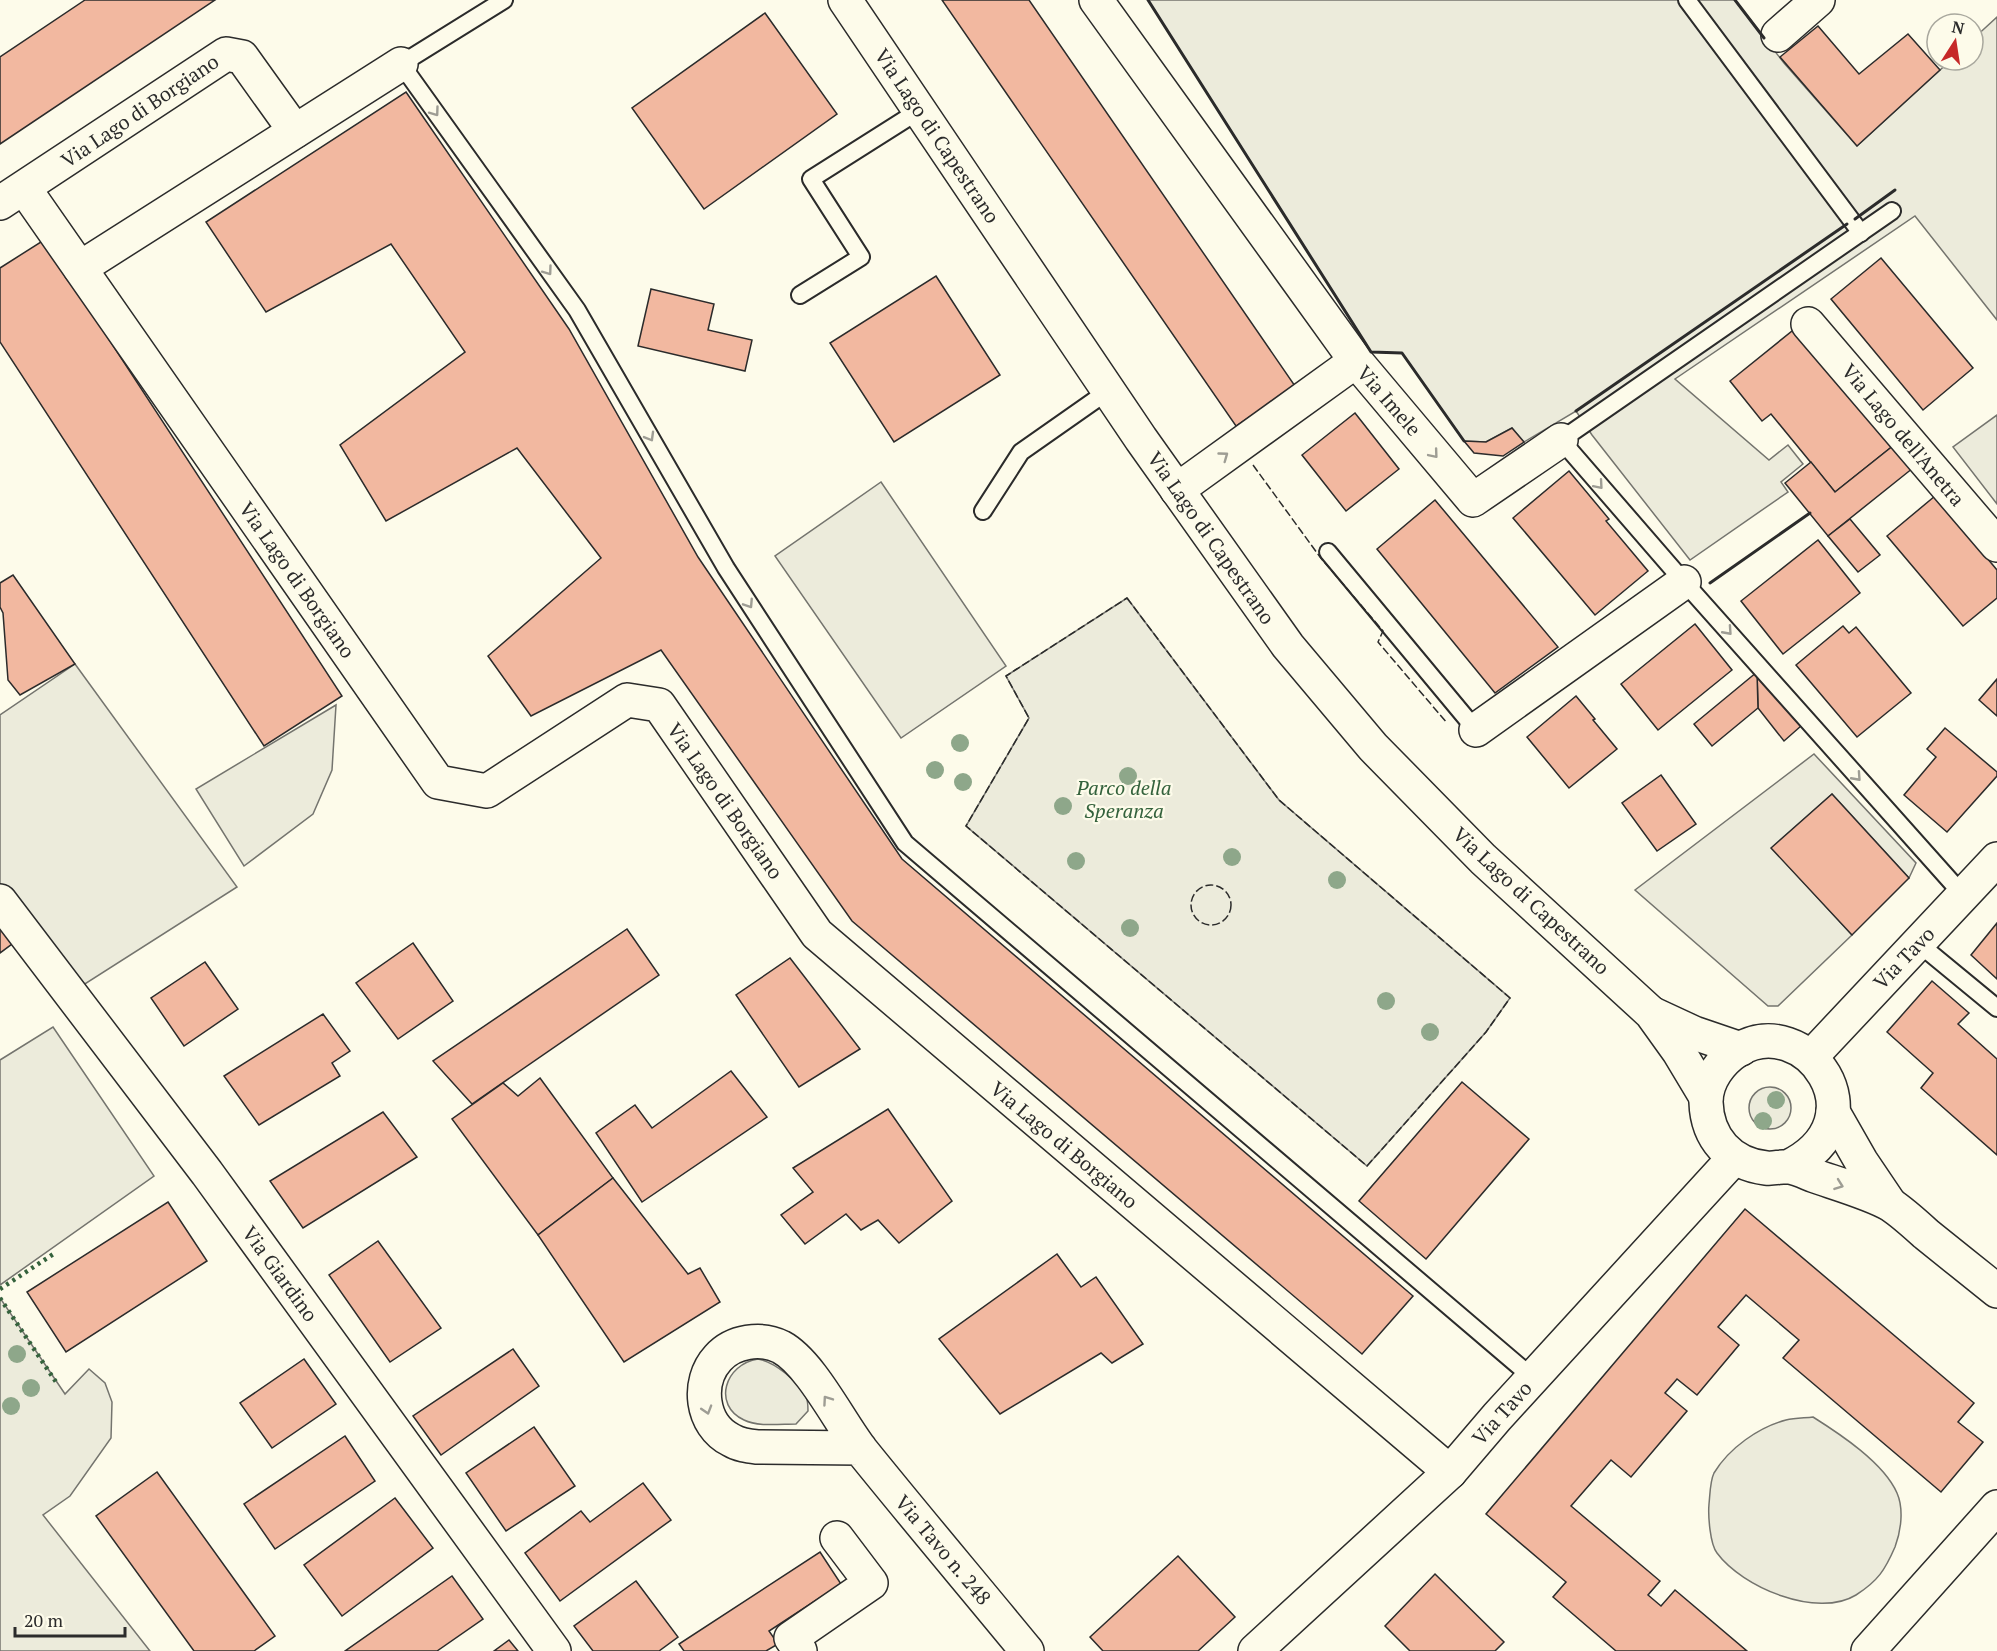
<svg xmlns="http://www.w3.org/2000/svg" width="1997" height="1651" font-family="'PT Serif',serif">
<rect width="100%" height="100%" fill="#fdfbea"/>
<g fill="#ecebdb" stroke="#74746e" stroke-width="1.5">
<path d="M1148 0H1735L1784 63 1857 146 1951 60H1973V39L1997 17V320L1915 216 1675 379 1769 460 1788 445 1803 464 1781 482 1788 492 1690 560 1592 435 1576 411 1524 442 1512 428 1486 442 1464 441 1402 353 1371 352Z"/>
<path d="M1997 415V504L1953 447Z"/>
<path d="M881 482 1006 666 901 738 775 556Z"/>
<path d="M1127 598 1279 800 1510 998 1486 1032 1367 1166 966 826 1029 718 1006 676Z"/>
<path d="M75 664 237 887 77 989 0 886V715Z"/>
<path d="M336 705 332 770 313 814 244 866 196 789Z"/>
<path d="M1814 754 1916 863 1909 878 1832 794 1772 848 1852 935 1778 1006H1768L1635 890Z"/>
<path d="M53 1027 154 1176 0 1285V1060Z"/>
<circle cx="1770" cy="1108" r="21"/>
<path d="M0 1298 65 1394 89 1369 105 1383 112 1402 111 1438 70 1496 43 1515 150 1651H0Z"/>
<path d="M758 1359C775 1362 798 1381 806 1397 808 1401 808 1407 808 1411L796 1424C780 1424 758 1427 744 1420 712 1405 725 1364 758 1359Z"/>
<path d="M1813 1417C1840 1434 1884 1463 1897 1493 1904 1509 1901 1531 1895 1547 1885 1570 1878 1581 1856 1595 1817 1619 1742 1587 1717 1553 1710 1544 1708 1516 1709 1504 1710 1495 1710 1481 1714 1473 1729 1448 1759 1427 1786 1420 1795 1418 1805 1418 1813 1417Z"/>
</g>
<g fill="#f2b8a0" stroke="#2b2b2b" stroke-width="1.5">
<path d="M85 0H215L0 144V57Z"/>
<path d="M942 0H1029L1295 386 1236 426Z"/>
<path d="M765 13 837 114 704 209 632 108Z"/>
<path d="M1818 26 1859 74 1908 34 1940 70 1857 146 1780 57Z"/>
<path d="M406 92 569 329 698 557 902 859 1413 1296 1362 1354 852 921 661 650 531 716 488 656 601 558 517 448 386 521 340 445 465 352 391 244 266 312 206 222Z"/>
<path d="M44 240 342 696 264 746 0 342V268Z"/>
<path d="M1881 258 1973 368 1923 410 1831 299Z"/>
<path d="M936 276 1000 375 894 442 830 343Z"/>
<path d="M651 289 714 304 708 330 752 340 745 371 638 346Z"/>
<path d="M1802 323 1894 445 1835 492 1771 414 1762 421 1730 381Z"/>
<path d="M1355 413 1399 469 1346 511 1302 455Z"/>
<path d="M1512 428 1524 442 1503 456 1474 453 1464 441 1486 442Z"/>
<path d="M1894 445 1913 468 1828 536 1785 483 1811 462 1835 492Z"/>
<path d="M1569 471 1609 519 1606 521 1648 571 1595 615 1513 518Z"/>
<path d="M1935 496 1997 570V598L1963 626 1887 536Z"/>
<path d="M1435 500 1558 647 1495 693 1377 549Z"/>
<path d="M1850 519 1880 555 1858 572 1828 536Z"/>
<path d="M1818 540 1860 593 1783 654 1741 601Z"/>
<path d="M13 575 75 664 20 695 8 680 3 613 0 607V583Z"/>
<path d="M1695 624 1732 670 1658 730 1621 684Z"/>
<path d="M1843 626 1849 633 1856 627 1911 693 1857 737 1796 665Z"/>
<path d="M1757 672 1801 726 1784 741 1758 708Z"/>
<path d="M1757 672 1758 708 1712 746 1694 724Z"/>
<path d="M1997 679V716L1979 700Z"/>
<path d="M1576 696 1595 719 1593 720 1617 749 1569 788 1527 737Z"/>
<path d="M1945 728 1997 772V776L1947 832 1904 795 1936 757 1927 749Z"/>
<path d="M1661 775 1696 824 1657 851 1622 803Z"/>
<path d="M1832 794 1909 878 1852 935 1771 848Z"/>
<path d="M0 919 16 941 0 953Z"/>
<path d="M1997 923V979L1971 955Z"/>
<path d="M627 929 659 975 472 1104 433 1061Z"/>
<path d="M413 943 453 1001 398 1039 356 983Z"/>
<path d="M790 958 860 1049 799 1087 736 995Z"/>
<path d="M205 962 238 1009 184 1046 151 998Z"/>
<path d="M1932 981 1969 1013 1958 1024 1997 1059V1155L1921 1088 1933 1073 1887 1032Z"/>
<path d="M323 1014 350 1051 332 1063 340 1076 259 1125 224 1076Z"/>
<path d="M731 1071 767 1117 642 1202 596 1133 635 1105 652 1128Z"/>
<path d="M540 1078 613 1178 538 1235 452 1119 503 1083 518 1096Z"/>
<path d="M1462 1082 1529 1139 1426 1259 1359 1201Z"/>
<path d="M888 1109 952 1201 899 1243 878 1220 861 1230 846 1214 805 1244 781 1215 813 1192 793 1168Z"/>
<path d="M383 1112 417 1157 303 1228 270 1181Z"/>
<path d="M613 1178 688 1274 700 1268 720 1302 624 1362 538 1235Z"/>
<path d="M168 1202 207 1261 66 1352 27 1292Z"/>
<path d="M1745 1209 1974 1403 1958 1422 1983 1442 1941 1492 1783 1358 1799 1340 1746 1295 1718 1327 1739 1345 1697 1395 1677 1379 1665 1393 1687 1411 1631 1477 1611 1460 1571 1506 1660 1581 1648 1595 1661 1606 1675 1590 1747 1651H1616L1553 1597 1566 1582 1486 1514Z"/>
<path d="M378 1241 441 1328 390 1362 329 1275Z"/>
<path d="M1057 1254 1081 1287 1096 1277 1143 1344 1112 1363 1101 1353 1000 1414 939 1339Z"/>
<path d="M513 1349 539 1386 441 1455 413 1416Z"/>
<path d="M304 1359 336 1404 272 1448 240 1403Z"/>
<path d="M534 1427 575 1486 506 1531 466 1473Z"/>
<path d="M345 1436 375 1481 275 1549 244 1504Z"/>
<path d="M157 1472 275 1636 254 1651H194L96 1516Z"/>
<path d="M643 1483 671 1520 560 1601 525 1553 581 1511 590 1522Z"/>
<path d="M395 1498 433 1548 342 1616 304 1565Z"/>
<path d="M820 1552 841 1584 769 1631 778 1644 766 1651H684L679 1644Z"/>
<path d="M1178 1556 1235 1617 1198 1651H1103L1090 1637Z"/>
<path d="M1435 1574 1504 1642 1495 1651H1410L1385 1626Z"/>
<path d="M452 1576 483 1619 437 1651H345Z"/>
<path d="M636 1581 678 1637 659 1651H593L574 1626Z"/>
<path d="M509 1640 518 1651H494Z"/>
</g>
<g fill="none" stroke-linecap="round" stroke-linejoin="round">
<defs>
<g id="lane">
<path d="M504 0 401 64 577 310 726 568 905 843 1533 1378"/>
<path d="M1687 0 1861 233"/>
<path d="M1892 211 1561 440 1684 582 1963 895"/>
<path d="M800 295 861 257 811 179 920 110"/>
<path d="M983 511 1021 452 1108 391"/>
<path d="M1328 552 1476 730"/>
<path d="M1918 943 1997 1008"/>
</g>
<g id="street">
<path d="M1096 0 1356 361 1473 500 1561 440"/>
<path d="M1778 35 1818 0"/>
<path d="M24 188 438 782 487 791 627 700 659 705 817 934 1450 1472"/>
<path d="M0 203 226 54 242 57 295 131"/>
<path d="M80 268 401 64"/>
<path d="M1808 324 1997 545"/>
<path d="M1177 490 1356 361"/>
<path d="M1476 730 1684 582"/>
<path d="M0 901 207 1173 554 1651"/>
<path d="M1811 1057 1997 859"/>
<path d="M860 1448 757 1447C748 1446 739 1445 731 1440 701 1425 696 1382 718 1358 733 1341 761 1337 781 1347 811 1363 840 1423 862 1451 916 1518 972 1584 1027 1651"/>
<path d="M800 1651 791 1638 871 1583 837 1538"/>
<path d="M1255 1651 1450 1472 1497 1417 1734 1158"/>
<path d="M1868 1651 1997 1507"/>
</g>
<g id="secondary">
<path d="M845 0 1141 439 1288 646 1373 747 1483 859 1651 1013 1679 1052 1706 1097"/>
<path d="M1653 1014 1694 1033 1741 1049"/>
<path d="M1833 1112 1861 1161 1890 1204"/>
<path d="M1788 1167C1886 1119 1804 1009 1738 1050 1721 1061 1706 1080 1706 1102 1707 1138 1730 1164 1766 1168 1774 1169 1782 1166 1789 1167 1797 1168 1807 1173 1815 1176 1835 1183 1873 1194 1891 1205 1903 1213 1915 1224 1926 1234 1950 1253 1973 1272 1997 1291"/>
</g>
</defs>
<use href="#lane" stroke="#2b2b2b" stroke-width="20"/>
<use href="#street" stroke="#2b2b2b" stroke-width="36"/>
<use href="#secondary" stroke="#2b2b2b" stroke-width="36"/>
<use href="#lane" stroke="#fdfbea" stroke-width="16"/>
<use href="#street" stroke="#fdfbea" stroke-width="33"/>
<use href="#secondary" stroke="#fdfbea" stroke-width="33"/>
<g stroke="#34623c" stroke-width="4.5" stroke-dasharray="3 4.5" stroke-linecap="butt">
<path d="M0 1289 55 1253"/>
<path d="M0 1298 58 1385"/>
</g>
<g stroke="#2b2b2b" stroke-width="1.5" stroke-dasharray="8 3" stroke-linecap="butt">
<path d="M1253 465 1320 557 1383 631 1378 642 1447 723"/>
<path d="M1127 598 1279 800 1510 998 1486 1032 1367 1166 966 826 1029 718 1006 676Z"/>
<circle cx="1211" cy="905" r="20"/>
</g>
<g stroke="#2b2b2b" stroke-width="3">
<path d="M1148 0 1371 352 1402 353 1464 441"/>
<path d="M1735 0 1764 38"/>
<path d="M1855 219 1895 190"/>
<path d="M1576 411 1847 224"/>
<path d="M1710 583 1810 513"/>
</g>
</g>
<g fill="#8ea78a">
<circle cx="960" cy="743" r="9"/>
<circle cx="935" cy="770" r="9"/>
<circle cx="1128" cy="776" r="9"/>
<circle cx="963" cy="782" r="9"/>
<circle cx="1063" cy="806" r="9"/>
<circle cx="1232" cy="857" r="9"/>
<circle cx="1076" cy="861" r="9"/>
<circle cx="1337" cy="880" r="9"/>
<circle cx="1130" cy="928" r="9"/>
<circle cx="1386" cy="1001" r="9"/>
<circle cx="1430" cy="1032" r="9"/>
<circle cx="1776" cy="1100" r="9"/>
<circle cx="1763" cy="1121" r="9"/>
<circle cx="17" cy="1354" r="9"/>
<circle cx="31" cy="1388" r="9"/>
<circle cx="11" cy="1406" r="9"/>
</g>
<defs><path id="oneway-chevron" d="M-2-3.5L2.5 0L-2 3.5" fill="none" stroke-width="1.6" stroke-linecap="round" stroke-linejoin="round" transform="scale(1.5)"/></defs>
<g stroke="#9e9d94">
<use href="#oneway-chevron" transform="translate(435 112) rotate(54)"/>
<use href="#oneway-chevron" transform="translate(548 271) rotate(54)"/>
<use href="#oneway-chevron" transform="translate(650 437) rotate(60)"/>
<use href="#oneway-chevron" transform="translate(1434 454) rotate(50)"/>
<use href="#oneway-chevron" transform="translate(1224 456) rotate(-36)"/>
<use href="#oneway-chevron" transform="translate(1599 485) rotate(49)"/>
<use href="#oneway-chevron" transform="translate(749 604) rotate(57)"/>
<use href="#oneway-chevron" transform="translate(1728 631) rotate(48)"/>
<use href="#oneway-chevron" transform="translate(1857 777) rotate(48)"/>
<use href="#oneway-chevron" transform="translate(1839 1185) rotate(20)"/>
<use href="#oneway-chevron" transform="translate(827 1400) rotate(-125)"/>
<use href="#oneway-chevron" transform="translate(707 1410) rotate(73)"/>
</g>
<g text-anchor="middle" stroke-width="4.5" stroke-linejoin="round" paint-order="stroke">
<g font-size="20" fill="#2b2b2b" stroke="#fdfbea">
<text transform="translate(140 111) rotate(-34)" y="7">Via Lago di Borgiano</text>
<text transform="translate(937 136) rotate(56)" y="7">Via Lago di Capestrano</text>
<text transform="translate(1389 401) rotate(49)" y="7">Via Imele</text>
<text transform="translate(1903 435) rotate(50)" y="7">Via Lago dell'Anetra</text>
<text transform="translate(1211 538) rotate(55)" y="7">Via Lago di Capestrano</text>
<text transform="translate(297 580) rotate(55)" y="7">Via Lago di Borgiano</text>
<text transform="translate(725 801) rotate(55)" y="7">Via Lago di Borgiano</text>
<text transform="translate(1531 901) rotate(43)" y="7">Via Lago di Capestrano</text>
<text transform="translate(1904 958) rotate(-46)" y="7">Via Tavo</text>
<text transform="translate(1064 1145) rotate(40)" y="7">Via Lago di Borgiano</text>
<text transform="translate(280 1274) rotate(54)" y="7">Via Giardino</text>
<text transform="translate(1502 1413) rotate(-48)" y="7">Via Tavo</text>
<text transform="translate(943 1550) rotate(50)" y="7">Via Tavo n. 248</text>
</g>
<g font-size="20" font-style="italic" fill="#34623c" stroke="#fdfbea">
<text x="1124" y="795">Parco della<tspan x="1124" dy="23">Speranza</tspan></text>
</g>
</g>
<g transform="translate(1955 42) rotate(12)"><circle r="28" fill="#fdfbea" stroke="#a9a89e" stroke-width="1.5"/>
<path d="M0-4.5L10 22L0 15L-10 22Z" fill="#c62828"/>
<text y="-9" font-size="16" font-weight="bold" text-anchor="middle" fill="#2b2b2b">N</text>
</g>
<path d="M15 1627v9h110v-9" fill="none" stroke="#2b2b2b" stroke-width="3"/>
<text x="24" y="1627" font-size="18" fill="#2b2b2b" stroke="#fdfbea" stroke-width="4.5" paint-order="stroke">20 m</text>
</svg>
